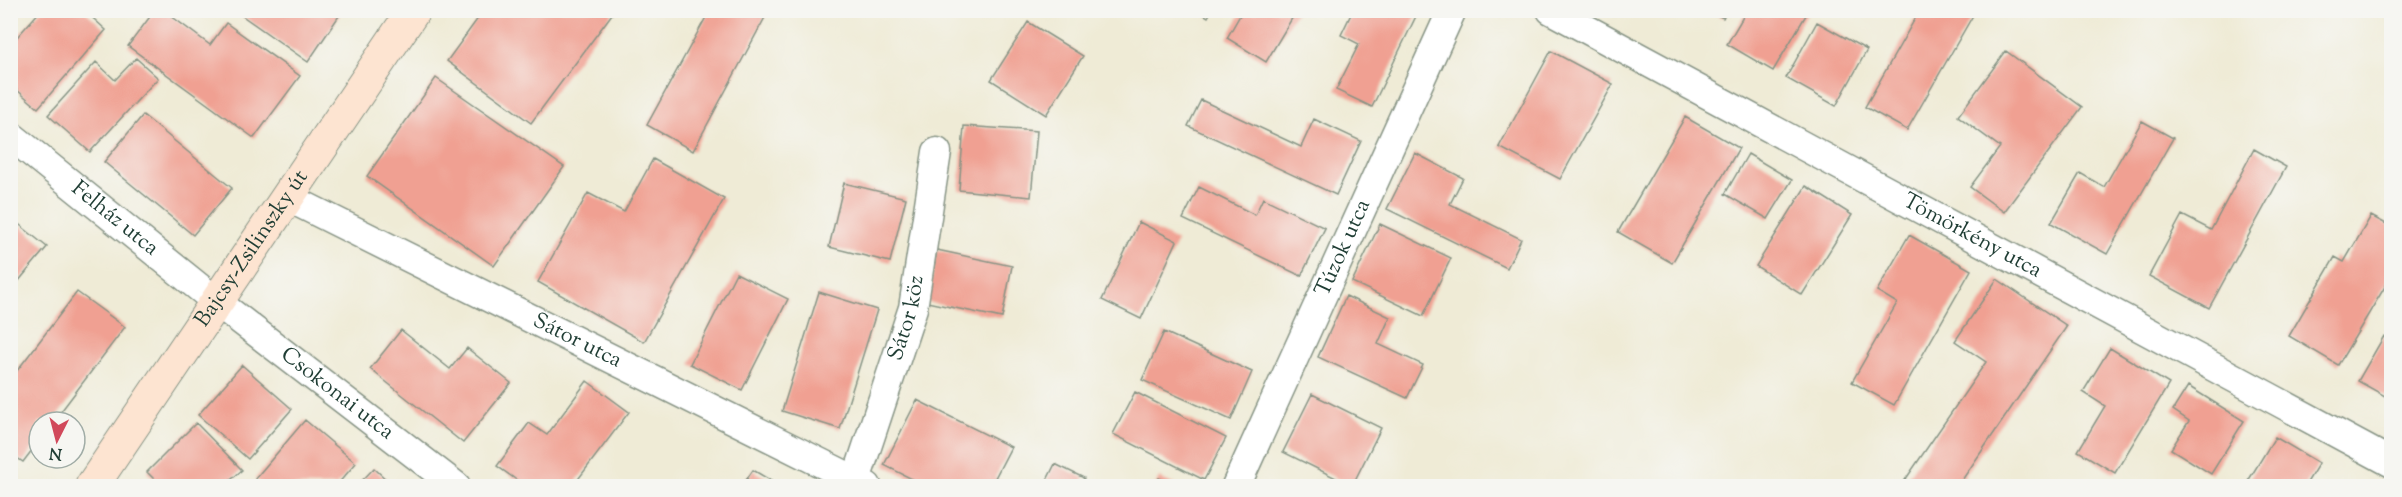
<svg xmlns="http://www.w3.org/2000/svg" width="2402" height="497" font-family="'Sorts Mill Goudy',serif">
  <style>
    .building { fill: #f0a092 }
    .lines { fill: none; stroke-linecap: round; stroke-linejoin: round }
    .street-casing { stroke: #879485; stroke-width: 31 }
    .secondary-casing { stroke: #879485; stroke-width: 35 }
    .street { stroke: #fff; stroke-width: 28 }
    .secondary { stroke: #fde4d1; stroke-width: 33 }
    .labels { text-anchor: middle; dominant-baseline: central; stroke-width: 6; stroke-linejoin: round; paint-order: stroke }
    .street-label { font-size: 22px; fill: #1f3d34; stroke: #f6f6f2 }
  </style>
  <rect width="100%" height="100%" fill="#f6f6f2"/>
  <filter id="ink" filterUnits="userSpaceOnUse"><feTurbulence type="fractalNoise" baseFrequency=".0167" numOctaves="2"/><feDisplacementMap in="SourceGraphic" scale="12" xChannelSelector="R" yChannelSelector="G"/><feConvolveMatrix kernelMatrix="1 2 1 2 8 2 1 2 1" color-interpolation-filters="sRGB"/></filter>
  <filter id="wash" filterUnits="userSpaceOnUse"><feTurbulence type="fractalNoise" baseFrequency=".008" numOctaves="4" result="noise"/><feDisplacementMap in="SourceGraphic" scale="24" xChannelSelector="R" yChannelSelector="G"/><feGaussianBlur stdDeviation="1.35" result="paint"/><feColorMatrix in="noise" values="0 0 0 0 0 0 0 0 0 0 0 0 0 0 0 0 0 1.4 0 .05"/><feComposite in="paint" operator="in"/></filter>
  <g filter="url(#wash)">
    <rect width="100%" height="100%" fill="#efebd6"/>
    <g id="blocks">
      <!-- building -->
      <path class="building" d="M41 10H84L106 30 38 108 10 84V45Z
        M155 10H163L210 45 226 23 300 76 254 138 128 46Z
        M234 10H343L308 62Z
        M484 10H615L531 123 447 61Z
        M710 10H769L693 151 647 125Z
        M1196 10H1212L1208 17Z
        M1243 10H1250L1255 14 1257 10H1297L1266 62 1227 38Z
        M1353 10H1419L1372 107 1336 90 1359 44 1341 35Z
        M1708 10H1727L1723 18Z
        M1747 10H1809L1773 71 1727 44Z
        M1920 10H1976L1907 130 1865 107Z
        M1028 22 1083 56 1046 115 991 80Z
        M1817 22 1867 50 1836 106 1786 78Z
        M1551 51 1613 84 1560 179 1499 147Z
        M2006 51 2082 107 2004 212 1970 187 2000 147 1958 116Z
        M136 58 158 78 90 152 48 115 96 62 115 80Z
        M436 78 564 167 494 266 367 176Z
        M1201 100 1301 147 1314 119 1361 141 1336 195 1188 126Z
        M143 115 232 188 193 235 104 162Z
        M1685 117 1739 148 1672 263 1618 232Z
        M2142 121 2173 138 2107 254 2051 223 2080 173 2104 187Z
        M964 126 1037 131 1031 197 959 190Z
        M2254 149 2286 167 2209 308 2149 276 2182 215 2211 230Z
        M1415 153 1463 178 1450 204 1521 239 1507 268 1387 209Z
        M1748 154 1792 180 1768 219 1725 194Z
        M653 159 724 199 644 342 538 282 588 193 624 212Z
        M844 183 906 198 890 262 829 247Z
        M1806 186 1852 215 1802 295 1756 266Z
        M1199 187 1255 215 1263 198 1325 228 1301 276 1183 219Z
        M2371 216 2392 227V275L2338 365 2289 336 2335 257 2344 262Z
        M10 217 47 247 12 289 10 288Z
        M1139 222 1177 241 1141 319 1102 300Z
        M1380 224 1451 258 1423 316 1352 282Z
        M1909 235 1971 270 1894 405 1852 382 1897 303 1877 291Z
        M937 250 1012 266 1002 318 927 302Z
        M736 273 788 299 742 390 690 364Z
        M1997 279 2067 326 1958 486H1901L1986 362 1955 341Z
        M77 292 125 327 53 422H39V441L23 462 10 453V380Z
        M819 292 877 310 840 429 782 411Z
        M1346 296 1390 317 1378 344 1423 365 1407 398 1318 357Z
        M401 330 450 369 467 348 511 383 463 443 370 369Z
        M1164 332 1252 372 1231 420 1142 380Z
        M2384 336 2392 340V400L2358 381Z
        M2110 348 2169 384 2115 473 2078 451 2105 406 2083 392Z
        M242 365 292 409 248 459 198 415Z
        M587 381 629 412 573 486H525L497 466 529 423 547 435Z
        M2188 386 2244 421 2211 474 2171 449 2189 421 2173 410Z
        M1135 392 1226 438 1204 480 1113 434Z
        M1312 394 1381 428 1352 486 1283 452Z
        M917 400 1011 447 995 478 1012 486H926L884 465Z
        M305 420 356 463 336 486H264L255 479Z
        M196 423 242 470 224 486H161L147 472Z
        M2275 437 2319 463 2305 486H2245Z
        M1055 464 1084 478 1080 486H1044Z
        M374 468 393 486H357Z
        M753 470 780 486H742Z
        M1159 478 1177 486H1155Z"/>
    </g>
  </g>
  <g filter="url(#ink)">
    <use href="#blocks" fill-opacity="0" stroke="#879485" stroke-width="1.5"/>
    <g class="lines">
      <!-- street casing -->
      <g class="street-casing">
        <g id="street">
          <path id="s1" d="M1551 10 2392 463"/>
          <path id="s2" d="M10 135 217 302 456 486"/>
          <path id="s3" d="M287 197 867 486"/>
          <path id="s4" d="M856 480 913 308 937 152"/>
          <path id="s5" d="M1236 486 1452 10"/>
        </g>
      </g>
      <!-- secondary casing -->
      <g class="secondary-casing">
        <g id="secondary">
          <path id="s6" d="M92 486 414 10"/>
        </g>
      </g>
      <!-- street -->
      <use href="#street" class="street"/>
      <!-- secondary -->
      <use href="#secondary" class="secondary"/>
    </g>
  </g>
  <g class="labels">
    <!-- street labels -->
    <g class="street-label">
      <text stroke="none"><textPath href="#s2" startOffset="134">Felház utca</textPath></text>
      <text stroke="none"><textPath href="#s1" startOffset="478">Tömörkény utca</textPath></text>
      <text stroke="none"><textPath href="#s6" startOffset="286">Bajcsy-Zsilinszky út</textPath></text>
      <text stroke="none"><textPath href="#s5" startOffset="261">Túzok utca</textPath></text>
      <text stroke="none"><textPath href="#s4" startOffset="170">Sátor köz</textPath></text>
      <text stroke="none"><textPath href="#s3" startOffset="324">Sátor utca</textPath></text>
      <text stroke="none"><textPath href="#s2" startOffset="417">Csokonai utca</textPath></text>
    </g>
  </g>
  <!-- margin -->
  <rect width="2402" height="497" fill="none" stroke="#f6f6f2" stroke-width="36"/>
  <!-- north arrow -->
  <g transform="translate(57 440) rotate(186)"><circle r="28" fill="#f6f6f2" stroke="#a0aca6" stroke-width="1.5"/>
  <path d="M0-4.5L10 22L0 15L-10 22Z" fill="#d1495b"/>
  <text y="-9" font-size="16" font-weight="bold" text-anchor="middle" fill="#1f3d34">N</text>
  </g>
</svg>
